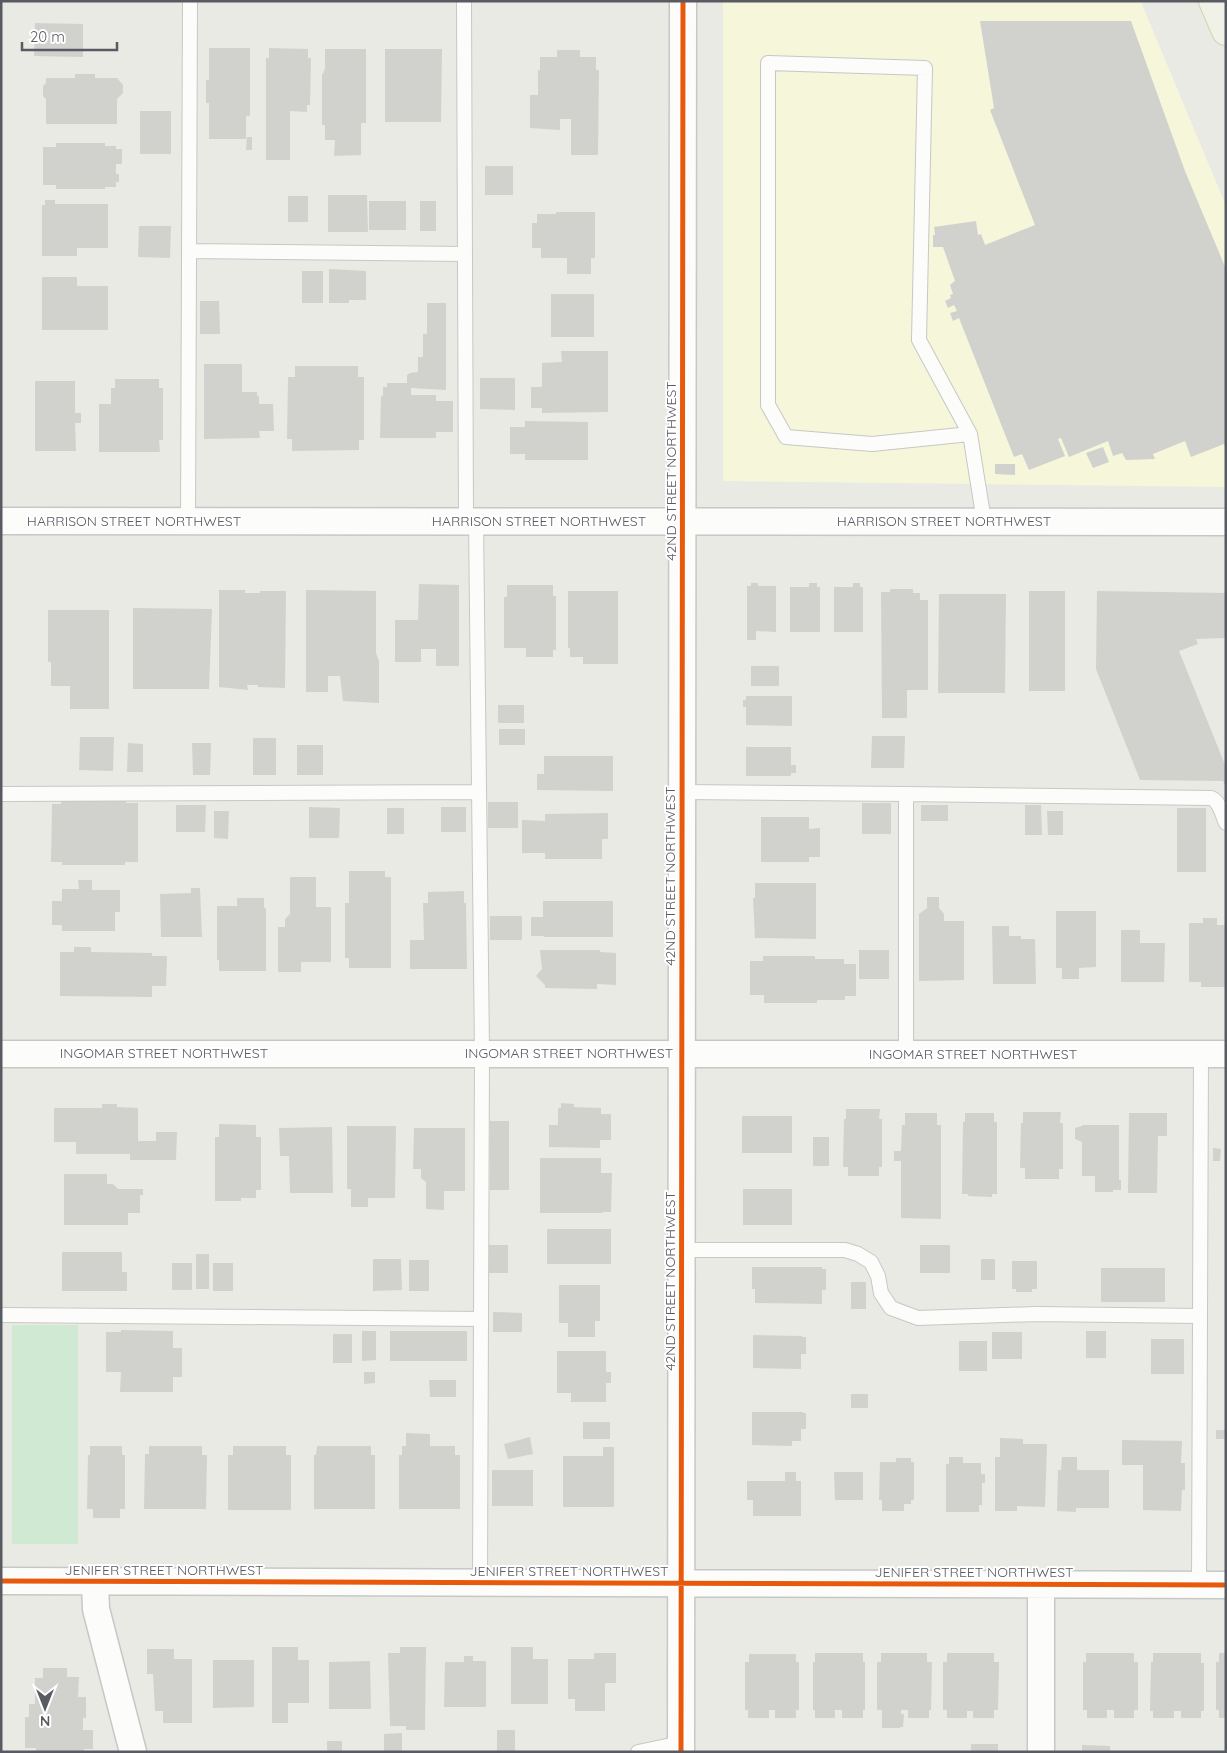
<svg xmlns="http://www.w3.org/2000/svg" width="1227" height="1753" font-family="Quicksand,sans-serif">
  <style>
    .commercial { fill: #f6f6db }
    .green { fill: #d0e9d3 }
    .building { fill: #d1d1ce }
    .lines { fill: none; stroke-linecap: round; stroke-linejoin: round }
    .lane-casing { stroke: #c7c7c6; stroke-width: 16 }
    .street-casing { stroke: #c7c7c6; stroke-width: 29 }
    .primary-casing { stroke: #d5d3af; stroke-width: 30 }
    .lane { stroke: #fcfcfb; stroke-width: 14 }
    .street { stroke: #fcfcfb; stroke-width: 26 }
    .primary { stroke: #f1f2e7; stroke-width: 28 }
    .cycleway-casing { stroke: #fff; stroke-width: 8 }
    .cycleway { stroke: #e8590c; stroke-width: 5 }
    .labels { text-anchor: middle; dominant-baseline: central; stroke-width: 4; stroke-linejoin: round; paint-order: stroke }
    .street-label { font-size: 14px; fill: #595b63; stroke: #fff }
  </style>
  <rect width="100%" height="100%" fill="#eaeae4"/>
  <!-- commercial -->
  <path class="commercial" d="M723 1 1141 2 1226 206V487L723 481Z"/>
  <!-- green -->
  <path class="green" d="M12 1325H78V1544H12Z"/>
  <!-- building -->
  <path class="building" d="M980 21H1131L1185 171 1226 269V448L1224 444 1191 457 1185 441 1153 454 1155 459 1126 460 1122 453 1113 456 1108 441 1069 457 1061 438 1058 439 1065 456 1029 470 1022 454 1014 457 959 318 953 321 950 313 957 311 954 305 948 308 945 301 951 298 950 295 953 294 950 285 955 281 943 247H933V235H935L934 227 976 221 978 235 981 234 985 245 1035 225 990 110 994 108Z
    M35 23 83 24V57L34 56Z
    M209 48H250V116H246V139H209V103H206V80H209Z
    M269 48 308 49V58H311L310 105H307V112L290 111V160H266V58H269Z
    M325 49H366V123H361V155L334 156 335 140H325V125H322V74H323L325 68Z
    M385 49H442L441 122H385Z
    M557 50H580V57H596V70H599L598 155H571V119H560V130L530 128V95H538V70H540V57H557Z
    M75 74H95V78H117L123 85V93L117 99V124H46V99L43 96V86L46 83V78H75Z
    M140 111H171V154H140Z
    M247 137H252V150H246Z
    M56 143H105V146H116V149H122V164H116V174H119V182H116V187H105V189H56V185H43V147H56Z
    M485 166H513V195H485Z
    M328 195H367L368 232H328Z
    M288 196H308V222H288Z
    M45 200H55V204H108V248H77V256H42V205H45Z
    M369 201H406V230H369Z
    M420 201H436V231H420Z
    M556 212H595V258H591V274H567V258H541V248H532V223H537V214H556Z
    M139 226H171L170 258 138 257Z
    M329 269 366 271V300H349V303H329Z
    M302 271H323V303H302Z
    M42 277H77V286H108V330H42Z
    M551 294H594V337H551Z
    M200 301H219L220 334H200Z
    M427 303H446V390L411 388V395H436V401H453V432H436V438H380L381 396H383V387H387V383H407V375L410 373 418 372V357H423V334H427Z
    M561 351H608V412L542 413V408H531V387H542V363L562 362Z
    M204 364H242V392H257V396H259V404H273L274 431H259L260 438 204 439Z
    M295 366H358V377H364V440H359V450L292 451V439H287L288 377H295Z
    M480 378H515V410L480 409Z
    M115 379H159V388H163V440H159L160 452H99V404H111V388H115Z
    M35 381H75V413H81V423H75L76 451H35Z
    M525 421 588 422V460H525V454H510V427H525Z
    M1103 447 1109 462 1093 468 1086 453Z
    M995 464H1015V475L995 474Z
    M751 583H758V586H776V632L756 631V640H747V586H751Z
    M809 583H817V587H820V632H790V587H809Z
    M853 583H860V587H863V632H834V587H853Z
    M419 584 459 585V666H436V649H421V662H395V620H418Z
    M507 585H553V596H556V650H553V657H526V648H504V597H507Z
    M890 589H913V593H920V600H928V690H907V718H882L881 592H890Z
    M219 590H245V593H260V591H286L285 688 258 687V685H247L248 690 219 687Z
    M306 590 376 591V653L379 661V703L343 701 340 676H328V692H306Z
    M568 591H618V664H583V657H570V648H568Z
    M1029 591H1065V691H1029Z
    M1097 591 1226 593V638L1196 639 1198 644 1179 651 1226 767V787L1223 781 1140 780 1096 669Z
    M939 594H1006L1005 693H938Z
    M133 608 212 609 209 689H133Z
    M48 610H109V709H70V686H51V662H48Z
    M751 666H779V686H751Z
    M746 696H792V726L746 725V707H743V700H746Z
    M498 705H524V723H498Z
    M499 729H525V745H499Z
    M872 736H905L904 768H871Z
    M80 737H114L113 771 79 770Z
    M253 738H276V775H253Z
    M128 743 143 744V772H127Z
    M192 743H211L210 775H193Z
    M297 745H323V775H297Z
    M746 747H791V765H796V773H791V776H746Z
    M544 756H613V791L537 790V774H544Z
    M61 800H126V803H138V862H125V865H62V862H51L52 804H61Z
    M488 802H518V828H488Z
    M862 803H891V834H862Z
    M176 805H206L205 832H176Z
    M921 805H948V821H921Z
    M1025 805H1041L1042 835H1025Z
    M309 807 340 808 339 838H309Z
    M441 807H466V832H441Z
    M387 808H404V834H387Z
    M1177 808H1206V872H1177Z
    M214 811H229L228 839 214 838Z
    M1047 811H1063V835H1048Z
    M608 813V839H602V859H545V853H522V820L545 821V814Z
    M761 817H809V829L820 828V857H809V862H761Z
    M349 871H385V877H391V968H349V958H345V903H349Z
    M290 877H316V907H331V962H301V972H278V927H285V919L290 914Z
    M78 880H92V890H120V912H115V931H62V925H52V901H62V889H79Z
    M755 883H816V939L755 938 753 898H755Z
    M191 888H200L202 937H161L160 894 191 893Z
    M464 891V903H466L467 969H410V940H424L423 903H428V892Z
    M927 897H939V908L944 914V921H964V980L919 981V914L927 908Z
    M237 898H264V908H266V971H219V960H217V906H237Z
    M543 901H613V937H544V936H531V917H543Z
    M1056 911H1096V967L1079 968V979H1062V968H1056Z
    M490 916H522V940H490Z
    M1203 918H1217V925H1226V987H1201V982H1189V923H1203Z
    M992 926H1009V936H1021V939H1035L1036 984H993Z
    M1121 930H1140V943H1165L1164 982H1121Z
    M74 947H91V952L152 953V956H167L166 986H152V997L60 996V952H74Z
    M540 950H600V952L616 953V985L597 984V989L545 988V985L536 976 542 969Z
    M859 950H889V979H859Z
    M763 956H815V959H844V964H856V996H845V1000H817V1003H764V995H750V961H763Z
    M561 1103 574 1104V1107L601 1108V1114H611V1140H600V1148L549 1147V1125H558V1108H561Z
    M102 1104H117V1107L138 1108V1141H156V1132H177L176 1160H130V1154H76V1142H54V1108H102Z
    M846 1109H880L879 1119H882V1167H879V1176H848V1167H843L844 1119H846Z
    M1023 1112H1061L1060 1123H1063V1169H1059V1179H1025V1168H1020L1021 1123H1023Z
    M905 1113H937V1125H941V1219L901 1218V1161H894V1151H901L902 1125H905Z
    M965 1113H994V1122H997V1194H992V1197L968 1196V1194H962L963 1122H965Z
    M1129 1113H1167V1136H1158L1157 1193H1128Z
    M742 1116H792V1153H742Z
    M490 1121H509V1190H490Z
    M219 1124 256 1125V1137H261V1190H256V1198H241V1201H215V1137H219Z
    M1082 1125H1119V1180H1121V1190H1113V1192H1095V1176H1082V1142L1075 1139V1128L1082 1126Z
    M347 1126H396L395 1198H368V1207H351V1189H347Z
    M332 1127 333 1193H290L289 1156H280L279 1128Z
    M414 1128H465V1191H444V1210L426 1209V1182L421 1178V1169H413Z
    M813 1137H829V1166H813Z
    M1213 1148 1221 1149 1220 1161H1213Z
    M540 1158H601V1173H612L611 1212H602V1213H540Z
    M64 1174H107V1184H113L118 1189H143V1195H140V1213H128V1225H64Z
    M743 1189H792V1225H743Z
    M547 1229H611V1264H547Z
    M489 1245H508V1273H489Z
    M920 1245H950V1273H920Z
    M62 1252H122V1272H127V1291H62Z
    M196 1254H209V1289H196Z
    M373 1259H401L402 1290 373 1291Z
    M981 1259H995V1280H981Z
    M409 1260H429V1291H409Z
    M1012 1261H1037V1289H1032V1292H1016V1289H1012Z
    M172 1263H192V1290H172Z
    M213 1263H233V1291H213Z
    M752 1267H822V1269H826V1290H822V1304L755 1303V1289H752Z
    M1101 1268H1165V1302H1101Z
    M851 1282H866V1309H851Z
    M559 1285H600V1321H595V1337H568V1323H559Z
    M493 1312 522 1313V1332H493Z
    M121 1330 173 1331V1348H182V1377H173V1392H120L121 1372H106V1332H121Z
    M362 1331H376V1360L362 1361Z
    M390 1331H467V1361H390Z
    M1086 1331H1106V1358H1086Z
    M992 1332H1022V1359H992Z
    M333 1334H352V1363H333Z
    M753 1335 802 1336V1337H806V1354H801V1369L753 1368Z
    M1151 1339H1184V1374H1151Z
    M959 1341H987V1371H959Z
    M557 1351H606V1372H611V1383H606V1402H571V1393H557Z
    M364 1372H375V1383L364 1384Z
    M429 1380H456V1397H430Z
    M851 1394H868V1408H851Z
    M752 1412H803V1413H806V1429H801V1441H792V1446L752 1445Z
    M583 1422H610V1439H583Z
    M1216 1430H1226V1439H1216Z
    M406 1433 430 1434V1446H455V1455H460V1509H399V1455H402V1446H406Z
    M530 1437 533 1454 508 1459 504 1444Z
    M1000 1438 1023 1439V1444H1047L1045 1507 1017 1506V1511H995V1457H1000Z
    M1122 1440 1182 1441 1181 1463H1185V1490H1182L1181 1511 1143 1510V1465H1122Z
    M90 1446H122V1455H125V1509H120V1518H93V1509H87L88 1455H90Z
    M149 1446H202V1455H207L206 1509H144L145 1454H149Z
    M233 1446H286V1455H291V1510H228V1455H233Z
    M317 1446H371V1455H375V1509H314V1455H316Z
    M603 1447H614V1507H563V1456H603Z
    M949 1457H963V1463H981V1474H985V1483H982V1505H979V1512H946V1464H949Z
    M1062 1457H1077V1470H1109V1508H1076V1512L1057 1511 1058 1470H1061Z
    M896 1458H911V1462H914V1500H911V1504H904V1511H882V1500H879L880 1462H896Z
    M492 1470H533V1506H492Z
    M785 1472H796V1481H801V1516H753V1500H747V1481H785Z
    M834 1472H863V1500H835Z
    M272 1647H298V1660H309V1703H288V1723H272Z
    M400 1647H426L425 1730H406V1726H390L388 1653H400Z
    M511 1647H533V1659H548V1704H511Z
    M147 1649H174V1659H192V1723H163V1711H155L153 1674H147Z
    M594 1653H616V1683H605V1711H575V1699H568V1659H594Z
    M815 1653H863V1662H865V1710H863V1718H842V1710H835V1718H815V1710H813V1662H815Z
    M881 1653H927V1662H932L931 1710H929V1718H908V1710H901V1714H904L903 1727H900V1728H882V1710H877V1662H881Z
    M947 1653H994V1662H999L998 1710H994V1718H973V1711H967V1718H947V1710H943V1662H947Z
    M1086 1653H1134V1662H1138V1710H1134V1718H1114V1710H1107V1718H1087V1710H1083V1662H1086Z
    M1153 1653H1201V1663H1204V1711H1201V1718H1181V1711H1174V1718H1153V1711H1150L1151 1662H1153Z
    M1219 1653H1226V1718H1219V1710H1216V1662H1219Z
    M749 1654H796V1662H799V1710H796V1718H775V1710H769V1718H748V1710H745V1662H749Z
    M464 1656H473V1661H486V1707H444L445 1662H464Z
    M213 1660H254V1707L213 1708Z
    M370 1661 371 1709H329V1662Z
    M43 1668H67V1677H79L78 1697H86V1718H83V1730H93V1749H84V1752H36V1748H25V1717H29V1704H35V1678H43Z
    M497 1730H515V1752H497Z
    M402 1733V1752H384V1734Z
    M327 1741H342V1752H327Z
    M971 1744H998V1752H971Z
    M1082 1745 1110 1746V1752H1082Z"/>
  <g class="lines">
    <!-- lane casing -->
    <g class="lane-casing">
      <path id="lane" d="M464 1 466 521
        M190 251 464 254
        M970 434 872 444 786 437 768 405V63L925 68 919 340 970 434 984 521
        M188 521 190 1
        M476 521 482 1053 480 1582
        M682 792 906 794V1054
        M1 794 479 792
        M906 794 1211 798C1220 801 1222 815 1226 823
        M682 1250H845L858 1254 871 1262 878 1276 881 1293 891 1308 918 1318 1036 1314 1200 1316
        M1 1315 481 1319
        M1199 1585 1201 1054
        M638 1752 681 1743"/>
    </g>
    <!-- street casing -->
    <g class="street-casing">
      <path id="street" d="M1 521 1226 522
        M1 1054H1226
        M1 1581 1226 1585
        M95 1581 96 1609 133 1752
        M1041 1584V1752
        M681 1752 683 1"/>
    </g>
    <!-- primary casing -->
    <g class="primary-casing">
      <path id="primary" d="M1213 1 1226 31"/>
    </g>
    <!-- lane -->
    <use href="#lane" class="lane"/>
    <!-- street -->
    <use href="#street" class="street"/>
    <!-- primary -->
    <use href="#primary" class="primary"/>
    <!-- cycleway casing -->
    <g class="cycleway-casing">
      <path id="cycleway" d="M1 1581 1226 1585
        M681 1752 683 1"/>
    </g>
    <!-- cycleway -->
    <use href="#cycleway" class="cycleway"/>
  </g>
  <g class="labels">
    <!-- street labels -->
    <g class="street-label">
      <text transform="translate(671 471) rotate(-90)">42ND STREET NORTHWEST</text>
      <text x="134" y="521">HARRISON STREET NORTHWEST</text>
      <text x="539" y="521">HARRISON STREET NORTHWEST</text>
      <text x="944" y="521">HARRISON STREET NORTHWEST</text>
      <text transform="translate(670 876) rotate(-90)">42ND STREET NORTHWEST</text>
      <text x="164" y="1053">INGOMAR STREET NORTHWEST</text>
      <text x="569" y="1053">INGOMAR STREET NORTHWEST</text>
      <text x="973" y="1054">INGOMAR STREET NORTHWEST</text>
      <text transform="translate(670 1281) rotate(-90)">42ND STREET NORTHWEST</text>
      <text x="164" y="1570">JENIFER STREET NORTHWEST</text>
      <text x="569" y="1571">JENIFER STREET NORTHWEST</text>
      <text x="974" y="1572">JENIFER STREET NORTHWEST</text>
    </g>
  </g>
  <!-- border -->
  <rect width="1227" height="1753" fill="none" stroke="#595b63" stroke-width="5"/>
  <!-- north arrow -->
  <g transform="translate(45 1708) rotate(180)" stroke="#ffffff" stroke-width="4" paint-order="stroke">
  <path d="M0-4L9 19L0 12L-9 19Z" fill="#595b63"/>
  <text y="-8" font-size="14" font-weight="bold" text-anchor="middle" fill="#595b63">N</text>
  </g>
  <!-- scale -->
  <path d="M22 42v8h95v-8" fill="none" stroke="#595b63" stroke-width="2.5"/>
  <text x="30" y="42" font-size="15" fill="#595b63" stroke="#ffffff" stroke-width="4" paint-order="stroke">20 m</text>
</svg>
